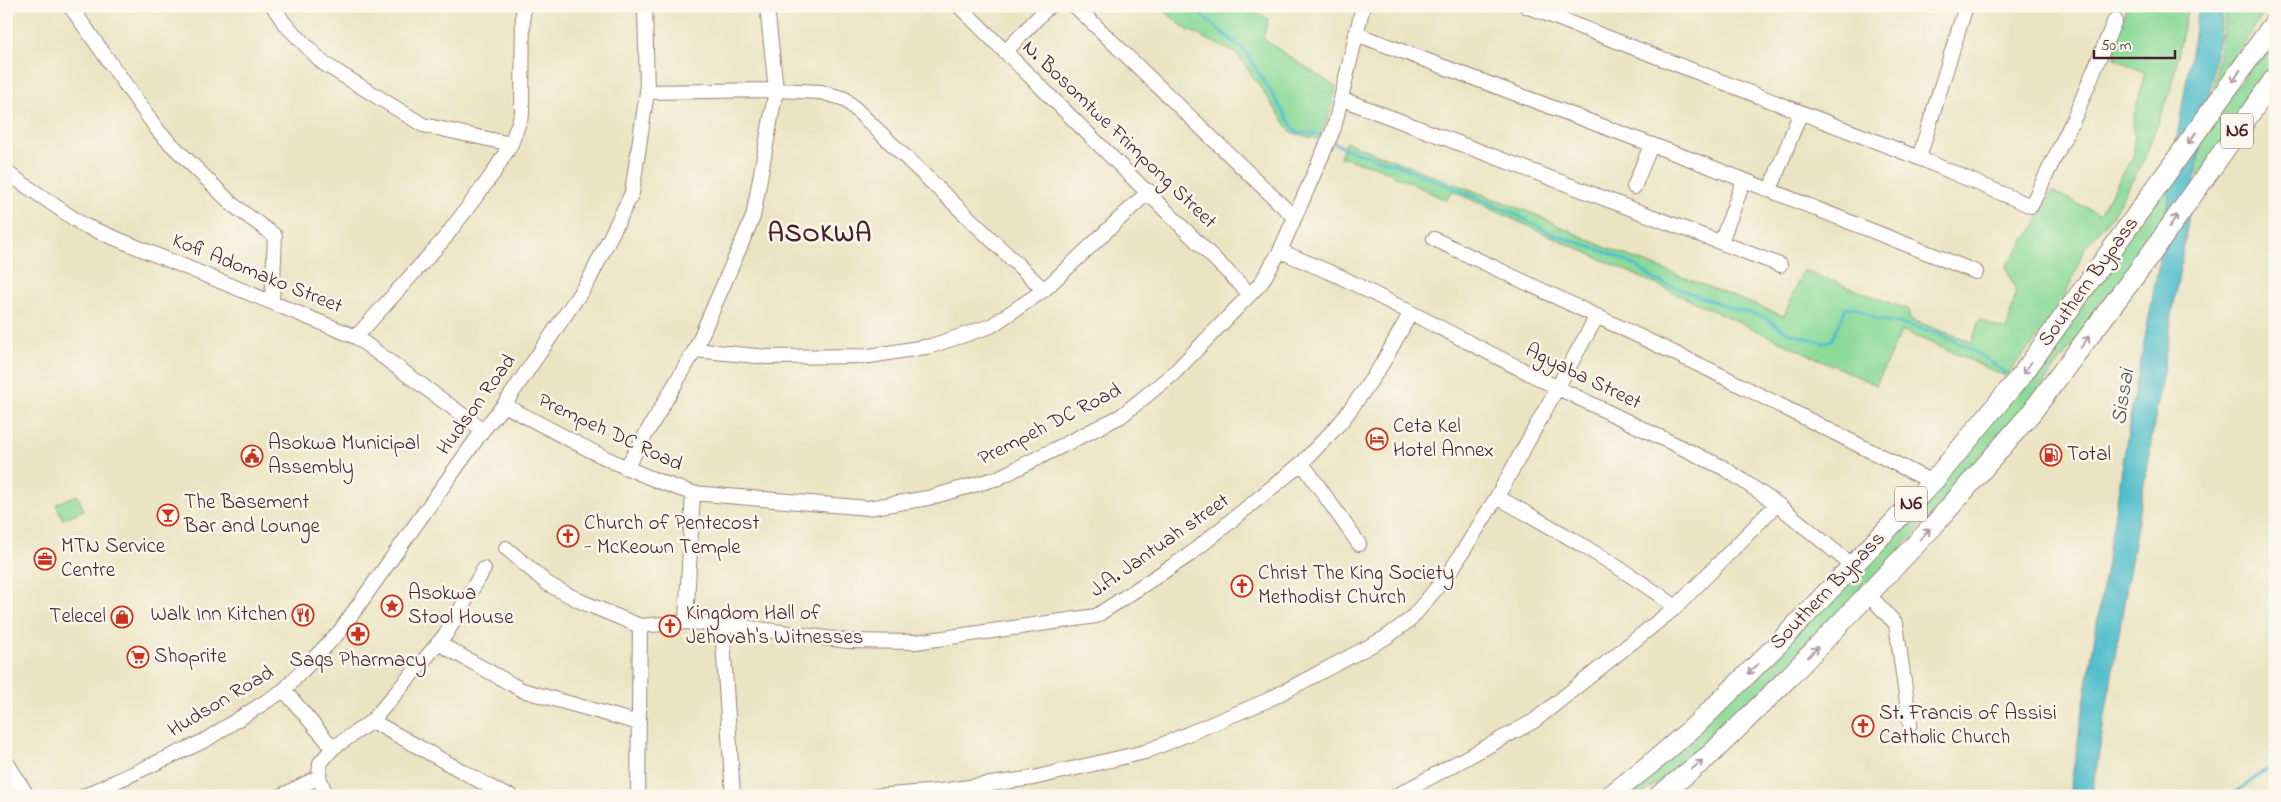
<svg xmlns="http://www.w3.org/2000/svg" width="2281" height="802" font-family="'Indie Flower',sans-serif">
  <style>
    .green { fill: #8cda98; stroke: #6b7c62 }
    .water { fill: #50bdca; stroke: #4d6e7a }
    .lines { fill: none; stroke-linecap: round; stroke-linejoin: round }
    .stream { stroke: #50bdca; stroke-width: 3 }
    .minor-casing { stroke: #9a8277; stroke-width: 16 }
    .major-casing { stroke: #9a8277; stroke-width: 20 }
    .highway-casing { stroke: #9a8277; stroke-width: 22 }
    .minor { stroke: #fff; stroke-width: 14 }
    .major { stroke: #fff; stroke-width: 18 }
    .highway { stroke: #fff; stroke-width: 20 }
    .oneway { stroke: #ae9aa0 }
    .labels { text-anchor: middle; dominant-baseline: central; stroke-width: 5; stroke-linejoin: round; paint-order: stroke }
    .shield { fill: #fbf7ec; stroke: #7f6065; stroke-width: 1 }
    .shield-label { font-size: 20px; font-weight: bold; fill: #4a1f2b }
    .street-label { font-size: 21px; fill: #4a1f2b; stroke: #fbf7ec }
    .poi-label { font-size: 21px; fill: #4a1f2b; stroke: #fbf7ec; text-anchor: start }
    .water-label { font-size: 22px; font-style: italic; fill: #4c5663; stroke: #fbf7ec }
    .district-label { font-size: 26px; font-weight: bold; letter-spacing: 1px; fill: #4a1f2b; stroke: #fbf7ec }
  </style>
  <rect width="100%" height="100%" fill="#fbf7ec"/>
  <filter id="ink" filterUnits="userSpaceOnUse"><feTurbulence type="fractalNoise" baseFrequency=".02" numOctaves="2"/><feDisplacementMap in="SourceGraphic" scale="10" xChannelSelector="R" yChannelSelector="G"/><feConvolveMatrix kernelMatrix="1 2 1 2 8 2 1 2 1" color-interpolation-filters="sRGB"/></filter>
  <filter id="wash" filterUnits="userSpaceOnUse"><feTurbulence type="fractalNoise" baseFrequency=".0096" numOctaves="4" result="noise"/><feDisplacementMap in="SourceGraphic" scale="20" xChannelSelector="R" yChannelSelector="G"/><feGaussianBlur stdDeviation="1.12" result="paint"/><feColorMatrix in="noise" values="0 0 0 0 0 0 0 0 0 0 0 0 0 0 0 0 0 1.4 0 .05"/><feComposite in="paint" operator="in"/></filter>
  <g filter="url(#wash)">
    <rect width="100%" height="100%" fill="#ebe4c3"/>
    <!-- green -->
    <path class="green" d="M1158 6H1248L1268 19 1263 39 1336 87 1329 116 1318 139 1292 133 1237 54 1186 29Z
      M2126 6H2188L2172 85 2144 160 2112 216 2085 247 2057 316 2005 376 1902 330 1876 385 1452 191 1446 200 1377 167 1340 157 1346 142 1534 214 1602 246 1784 316 1803 270 1909 310V319L1972 342 1979 320 2006 330 2016 293 2006 266 2034 228 2052 191 2099 214 2134 155 2133 119 2145 73 2114 58Z
      M2227 6H2268L2212 95Z
      M2275 31V67L2199 176 2183 164Z
      M2178 169 2195 181 2023 411 1937 510 1839 613 1715 739 1641 796H1627L1664 761 1921 499Z
      M77 495 84 510 63 519 56 504Z"/>
    <!-- water -->
    <path class="water" d="M2199 6H2224L2093 788 2094 796H2069L2132 407 2159 263 2176 143Z"/>
    <g class="lines">
      <!-- stream -->
      <path class="stream" d="M1190 6 1245 51 1296 132 1318 134 1325 138
        M1333 142 1346 149 1397 165 1461 191 1513 213 1553 234 1614 255 1638 267 1655 280 1734 309 1762 316 1785 331 1823 343 1832 340 1846 308 1857 307C1875 324 1897 321 1919 328 1949 336 1982 353 2005 373
        M2231 796 2275 763"/>
    </g>
  </g>
  <g filter="url(#ink)">
    <g class="lines">
      <!-- minor casing -->
      <g class="minor-casing">
        <path id="minor" d="M70 6 159 132 233 205 275 236 272 302
          M273 6 284 23 323 63 423 125 511 144
          M959 6 1250 294
          M1075 6 1294 217
          M1526 6 1919 158 2031 206 2076 114 2115 20
          M1356 34 1706 165 1976 272
          M1005 52 1049 6
          M647 92 776 90 821 92 845 99 1044 290
          M1342 99 1780 265
          M1919 158 1966 6
          M6 172 83 225 356 337 483 430
          M1634 187 1651 145
          M1770 190 1800 114
          M1434 239 1710 370 1932 482
          M1721 242 1744 180
          M1280 251 1341 277 1556 387 1724 468 1777 504 1853 566
          M356 337 444 239 492 175 511 144 522 114 523 6
          M695 350 767 357 870 356 931 346 991 326 1044 290 1149 191
          M504 405C566 437 626 473 693 493L868 508 928 498 998 478 1121 416 1173 374 1261 283 1280 251 1334 128 1363 6
          M1302 463 1359 544
          M626 468 695 350 753 217 776 90 767 6
          M1497 497C1559 531 1619 565 1676 607
          M506 548 548 584 580 601 640 626 686 622 722 624 848 641 916 642 1096 616 1189 555 1302 463 1341 422 1363 392 1382 364 1410 314
          M1868 594 1896 624 1910 724
          M686 622 693 493
          M722 624 733 796
          M438 643 522 690 639 723
          M284 690 333 748
          M372 721 503 794 511 796
          M84 796 204 741 284 690 340 631 483 430 504 405 589 280 632 193 647 92 645 6
          M281 796 319 777
          M326 796 319 777 320 763 333 748 372 721 446 634 484 569
          M638 796 640 626
          M876 796 940 791 1033 778 1145 752 1266 701 1385 638 1411 619 1450 572 1497 497 1597 316
          M1396 796 1534 721 1676 607 1777 504"/>
      </g>
      <!-- major casing -->
      <g class="major-casing">
        <path id="major" d="M6 765 25 796"/>
      </g>
      <!-- highway casing -->
      <g class="highway-casing">
        <path id="highway" d="M1610 796 1659 757 1697 724 1777 645 1937 477 2024 372 2275 22
          M1659 796 1712 753 1790 676 1935 524 2031 413 2148 258 2275 78"/>
      </g>
      <!-- minor -->
      <use href="#minor" class="minor"/>
      <!-- major -->
      <use href="#major" class="major"/>
      <!-- highway -->
      <use href="#highway" class="highway"/>
    </g>
    <!-- one-way arrows -->
    <defs><path id="oneway-shaft" d="M-6 0H5M1.5-3L5.5 0L1.5 3" fill="none" stroke-width="1.6" stroke-linecap="round" stroke-linejoin="round" transform="scale(1.25)"/></defs>
    <g class="oneway">
      <use href="#oneway-shaft" transform="translate(2236 76) rotate(126)"/>
      <use href="#oneway-shaft" transform="translate(2192 138) rotate(125)"/>
      <use href="#oneway-shaft" transform="translate(2173 221) rotate(-56)"/>
      <use href="#oneway-shaft" transform="translate(2085 342) rotate(-53)"/>
      <use href="#oneway-shaft" transform="translate(2027 368) rotate(127)"/>
      <use href="#oneway-shaft" transform="translate(1925 534) rotate(-46)"/>
      <use href="#oneway-shaft" transform="translate(1813 652) rotate(-46)"/>
      <use href="#oneway-shaft" transform="translate(1753 669) rotate(136)"/>
      <use href="#oneway-shaft" transform="translate(1697 765) rotate(-39)"/>
    </g>
  </g>
  <!-- icons -->
  <defs>
    <g id="hotel-ring" transform="scale(1.125)"><circle r="9.5" fill="#fbf7ec" stroke="#c8321e" stroke-width="1.5"/><path d="M-6-4.5h1.5V1H6V5H4.5V3h-9V5H-6ZM-4 0a1.8 1.8 0 1 1 3.6 0ZM.5 0V-2.5h3Q6-2.5 6 0Z" fill="#c8321e"/></g>
    <g id="fuel-ring" transform="scale(1.125)"><circle r="9.5" fill="#fbf7ec" stroke="#c8321e" stroke-width="1.5"/><path d="M-5.5-6h7V0h2V4h1.3V-2.5L3-4.5l.8-.8L6-3V5H2.5V1h-1V6h-7ZM-4.2-4.7v3.2H.2V-4.7Z" fill="#c8321e"/></g>
    <g id="civic-ring" transform="scale(1.125)"><circle r="9.5" fill="#fbf7ec" stroke="#c8321e" stroke-width="1.5"/><path d="M-.6-6.5H3V-4.5H.6V-3L4-1V1h2V6H-6V1h2V-1L-.6-3ZM-1.2 2.5V6h2.4V2.5Z" fill="#c8321e"/></g>
    <g id="bar-ring" transform="scale(1.125)"><circle r="9.5" fill="#fbf7ec" stroke="#c8321e" stroke-width="1.5"/><path d="M-6-5H6L.8 .8V4.5H3.5V6h-7V4.5H-.8V.8Z" fill="#c8321e"/></g>
    <g id="church-ring" transform="scale(1.125)"><circle r="9.5" fill="#fbf7ec" stroke="#c8321e" stroke-width="1.5"/><path d="M-1.2-6h2.4v3.5h3.3v2.4h-3.3V6h-2.4V-.1h-3.3v-2.4h3.3Z" fill="#c8321e"/></g>
    <g id="office-ring" transform="scale(1.125)"><circle r="9.5" fill="#fbf7ec" stroke="#c8321e" stroke-width="1.5"/><path d="M-6-3h4V-5.5h4V-3h4V5H-6ZM-1-4.5V-3h2v-1.5ZM-6 0V1H6V0Z" fill="#c8321e"/></g>
    <g id="sight-ring" transform="scale(1.125)"><circle r="9.5" fill="#fbf7ec" stroke="#c8321e" stroke-width="1.5"/><path d="M0-6L1.8-2.2L6-1.7L2.9 1.2L3.7 5.4L0 3.3L-3.7 5.4L-2.9 1.2L-6-1.7L-1.8-2.2Z" fill="#c8321e"/></g>
    <g id="restaurant-ring" transform="scale(1.125)"><circle r="9.5" fill="#fbf7ec" stroke="#c8321e" stroke-width="1.5"/><path d="M-5-6h1v4h1v-4h1v4h1v-4h1v5L-1.5 .5V6h-2V.5L-5-1ZM5-6V6H3V1.5H1.5Q1.5-4 5-6Z" fill="#c8321e"/></g>
    <g id="shop-ring" transform="scale(1.125)"><circle r="9.5" fill="#fbf7ec" stroke="#c8321e" stroke-width="1.5"/><path d="M-5-2.5h2.3a2.7 3.5 0 0 1 5.4 0H5L5.5 6h-11ZM-1.5-2.5h3a1.5 2.3 0 0 0-3 0Z" fill="#c8321e"/></g>
    <g id="pharmacy-ring" transform="scale(1.125)"><circle r="9.5" fill="#fbf7ec" stroke="#c8321e" stroke-width="1.5"/><path d="M-2-6h4v4h4v4h-4v4h-4v-4h-4v-4h4Z" fill="#c8321e"/></g>
    <g id="supermarket-ring" transform="scale(1.125)"><circle r="9.5" fill="#fbf7ec" stroke="#c8321e" stroke-width="1.5"/><path d="M-6-5.5h2.5l.6 2H6L4.5 2H-2.5L-4.4-4H-6ZM-1.5 3.2a1.3 1.3 0 1 0 .1 0ZM3 3.2a1.3 1.3 0 1 0 .1 0Z" fill="#c8321e"/></g>
  </defs>
  <g fill-rule="evenodd">
    <use href="#hotel-ring" x="1377" y="439"/>
    <use href="#fuel-ring" x="2051" y="455"/>
    <use href="#civic-ring" x="252" y="456"/>
    <use href="#bar-ring" x="168" y="515"/>
    <use href="#church-ring" x="568" y="536"/>
    <use href="#office-ring" x="45" y="559"/>
    <use href="#church-ring" x="1242" y="586"/>
    <use href="#sight-ring" x="392" y="606"/>
    <use href="#restaurant-ring" x="303" y="615"/>
    <use href="#shop-ring" x="122" y="617"/>
    <use href="#church-ring" x="670" y="626"/>
    <use href="#pharmacy-ring" x="358" y="634"/>
    <use href="#supermarket-ring" x="138" y="657"/>
    <use href="#church-ring" x="1863" y="726"/>
  </g>
  <g class="labels">
    <!-- shield labels -->
    <g class="shield">
      <rect x="2221" y="113.5" width="32" height="35" rx="4"/>
      <rect x="1895" y="486.5" width="32" height="35" rx="4"/>
    </g>
    <g class="shield-label">
      <text x="2237" y="131">N6</text>
      <text x="1911" y="504">N6</text>
    </g>
    <!-- street labels -->
    <g class="street-label">
      <text transform="translate(1119 135) rotate(44)">N. Bosomtwe Frimpong Street</text>
      <text transform="translate(257 274) rotate(22)">Kofi Adomako Street</text>
      <text transform="translate(2089 282) rotate(-54)">Southern Bypass</text>
      <text transform="translate(1583 377) rotate(26)">Agyaba Street</text>
      <text transform="translate(477 405) rotate(-54)">Hudson Road</text>
      <text transform="translate(1050 425) rotate(-27)">Prempeh DC Road</text>
      <text transform="translate(610 433) rotate(25)">Prempeh DC Road</text>
      <text transform="translate(1160 546) rotate(-35)">J.A. Jantuah street</text>
      <text transform="translate(1828 591) rotate(-46)">Southern Bypass</text>
      <text transform="translate(221 702) rotate(-31)">Hudson Road</text>
    </g>
    <!-- poi labels -->
    <g class="poi-label">
      <text x="1393" y="427">Ceta Kel<tspan x="1393" dy="24">Hotel Annex</tspan></text>
      <text x="268" y="444">Asokwa Municipal<tspan x="268" dy="24">Assembly</tspan></text>
      <text x="2067" y="455">Total</text>
      <text x="184" y="503">The Basement<tspan x="184" dy="24">Bar and Lounge</tspan></text>
      <text x="584" y="524">Church of Pentecost<tspan x="584" dy="24">- McKeown Temple</tspan></text>
      <text x="61" y="547">MTN Service<tspan x="61" dy="24">Centre</tspan></text>
      <text x="1258" y="574">Christ The King Society<tspan x="1258" dy="24">Methodist Church</tspan></text>
      <text x="408" y="594">Asokwa<tspan x="408" dy="24">Stool House</tspan></text>
      <text x="686" y="614">Kingdom Hall of<tspan x="686" dy="24">Jehovah's Witnesses</tspan></text>
      <text x="287" y="615" text-anchor="end">Walk Inn Kitchen</text>
      <text x="106" y="617" text-anchor="end">Telecel</text>
      <text x="154" y="657">Shoprite</text>
      <text x="358" y="661" text-anchor="middle">Saqs Pharmacy</text>
      <text x="1879" y="714">St. Francis of Assisi<tspan x="1879" dy="24">Catholic Church</tspan></text>
    </g>
    <!-- water labels -->
    <g class="water-label">
      <text transform="translate(2124 397) rotate(-81)">Sissai</text>
    </g>
    <!-- district labels -->
    <g class="district-label">
      <text x="820" y="235">ASOKWA</text>
    </g>
  </g>
  <!-- margin -->
  <rect width="2281" height="802" fill="none" stroke="#fbf7ec" stroke-width="25"/>
  <!-- scale -->
  <path d="M2094 50v8h81v-8" fill="none" stroke="#4a1f2b" stroke-width="2.5"/>
  <text x="2101" y="50" font-size="15" fill="#4a1f2b" stroke="#fbf7ec" stroke-width="4" paint-order="stroke">50 m</text>
</svg>
